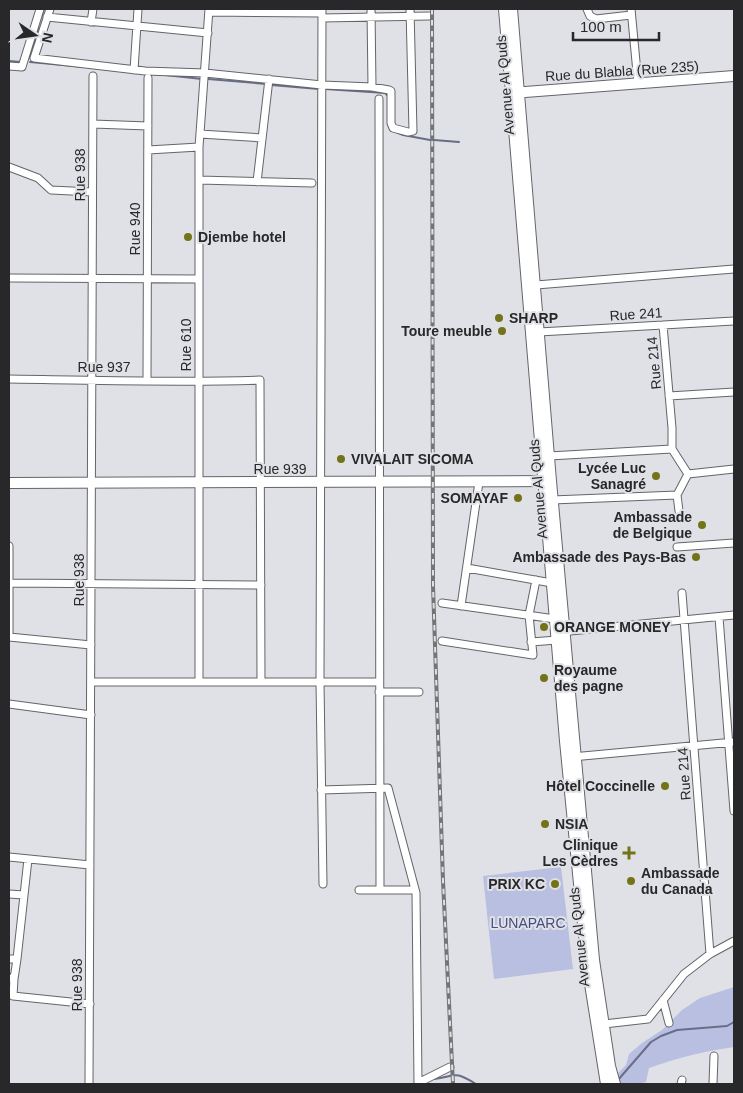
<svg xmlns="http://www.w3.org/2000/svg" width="743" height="1093" font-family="Helvetica,sans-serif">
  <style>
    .green { fill: #b8bfe1 }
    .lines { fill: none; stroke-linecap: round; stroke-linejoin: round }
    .stream { stroke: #686d88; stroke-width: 2 }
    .street-casing { stroke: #646569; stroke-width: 9 }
    .secondary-casing { stroke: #646569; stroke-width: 12 }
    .primary-casing { stroke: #646569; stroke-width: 12 }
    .street { stroke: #fff; stroke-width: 7 }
    .secondary { stroke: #fff; stroke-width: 10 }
    .primary { stroke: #fff; stroke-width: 10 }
    .rail-casing { stroke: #747477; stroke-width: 4 }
    .rail { stroke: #e0e1e6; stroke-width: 2; stroke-dasharray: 5.5; stroke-linecap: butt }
    .poi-dot { fill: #737318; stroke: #e0e1e6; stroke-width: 2 }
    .labels { text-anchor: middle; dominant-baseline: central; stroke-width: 4; stroke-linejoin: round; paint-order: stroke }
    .street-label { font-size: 14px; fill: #28282a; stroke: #e0e1e6 }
    .poi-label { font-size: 14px; font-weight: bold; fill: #28282a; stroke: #e0e1e6; text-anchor: end }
    .park-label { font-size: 14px; fill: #464d81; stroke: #e0e1e6 }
  </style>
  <rect width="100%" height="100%" fill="#e0e1e6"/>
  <!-- green -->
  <path class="green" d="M561 867 573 969 494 979 483 876Z
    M734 987V1047C705 1051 677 1058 649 1068L646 1082 637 1084H620L618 1073 626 1065 629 1054 642 1043 662 1030 682 1010 700 998Z"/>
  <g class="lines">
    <!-- stream -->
    <path class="stream" d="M41 17 44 9
      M32 47 38 28
      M9 61 21 62
      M30 62 85 67
      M165 75 202 79
      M208 79 267 84
      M271 85 319 89
      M325 89 385 93 388 96
      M396 132 403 135 430 140
      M434 140 459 142
      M434 1079C457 1076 453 1070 476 1084
      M618 1080 651 1042 661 1036 677 1030 727 1026 734 1022"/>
    <!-- street casing -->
    <g class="street-casing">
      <path id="street" d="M50 9 34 58 145 71 205 73 322 85 372 87 389 90 391 91V123L393 128 408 132 413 131 410 9
        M322 9 320 682 323 884
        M371 9 372 87
        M587 9 590 16 596 19 631 15
        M631 9 638 83
        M209 12 322 13
        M47 17 208 33
        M322 18 429 16
        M91 22 93 9
        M9 66 22 67 40 9
        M134 70 138 9
        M379 99 380 890
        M93 124 148 126
        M200 134 262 138
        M148 150 199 147
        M9 167 38 178 51 190 92 192
        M199 180 312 183
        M257 182 269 79
        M9 278 199 279
        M536 285 734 269
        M663 325 672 428V449L688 474 677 495 679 511
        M539 332 734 321
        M9 379C92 380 176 383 260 380L261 682
        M147 380 148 78
        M669 396 734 392
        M549 456 672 449
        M688 474 734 469
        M552 500 677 495
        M9 546V637
        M677 547 734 543
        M467 568 552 583
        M9 583 261 585
        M682 593 710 954
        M442 603 555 619
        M461 606 479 482
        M719 617 734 811
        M560 632 734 615
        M9 637 91 645
        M442 641 533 655 529 615 536 580
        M531 642 557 640
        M91 682H379
        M199 682V147L209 9
        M379 692H419
        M9 704 91 715
        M572 757 734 742
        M321 790 388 788 416 893 418 1083 450 1067
        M9 857 90 865
        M359 890H415
        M9 894 24 895
        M9 959H17L28 859
        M9 978 14 979 17 959
        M14 979 13 996 90 1004
        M663 1000 669 1023
        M604 1024 648 1019 684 974 710 954 734 941
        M89 1084 93 76
        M681 1084 682 1080
        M713 1084 714 1056"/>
    </g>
    <!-- secondary casing -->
    <g class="secondary-casing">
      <path id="secondary" d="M512 93 734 76
        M9 483 550 481"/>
    </g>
    <!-- primary casing -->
    <g class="primary-casing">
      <path id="primary" d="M504 9 565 741 587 965 606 1084
        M512 9 551 481 594 960 610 1066 615 1084"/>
    </g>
    <!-- street -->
    <use href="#street" class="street"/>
    <!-- secondary -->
    <use href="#secondary" class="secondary"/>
    <!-- primary -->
    <use href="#primary" class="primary"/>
    <!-- rail casing -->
    <g class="rail-casing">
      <path id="rail" d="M432 9 433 586 443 881 453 1084"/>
    </g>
    <!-- rail -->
    <use href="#rail" class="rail"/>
  </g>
  <!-- markers -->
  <g class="poi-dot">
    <circle cx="188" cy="237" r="5"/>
    <circle cx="499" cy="318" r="5"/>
    <circle cx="502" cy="331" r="5"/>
    <circle cx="341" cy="459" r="5"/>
    <circle cx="656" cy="476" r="5"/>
    <circle cx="518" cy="498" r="5"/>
    <circle cx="702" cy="525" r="5"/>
    <circle cx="696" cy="557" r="5"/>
    <circle cx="544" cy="627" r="5"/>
    <circle cx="544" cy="678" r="5"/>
    <circle cx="665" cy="786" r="5"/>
    <circle cx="545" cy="824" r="5"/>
    <path d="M626.5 845.5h5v5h5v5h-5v5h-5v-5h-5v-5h5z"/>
    <circle cx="631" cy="881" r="5"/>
    <circle cx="555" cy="884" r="5"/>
  </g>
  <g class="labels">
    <!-- street labels -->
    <g class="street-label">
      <text transform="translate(622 71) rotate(-4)">Rue du Blabla (Rue 235)</text>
      <text transform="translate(505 85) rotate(-95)">Avenue Al Quds</text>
      <text transform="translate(80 175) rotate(-90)">Rue 938</text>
      <text transform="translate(135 229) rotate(-90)">Rue 940</text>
      <text transform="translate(636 314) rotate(-4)">Rue 241</text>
      <text transform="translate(186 345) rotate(-90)">Rue 610</text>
      <text transform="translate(654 363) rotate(-95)">Rue 214</text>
      <text x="104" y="367">Rue 937</text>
      <text x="280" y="469">Rue 939</text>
      <text transform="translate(538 489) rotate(-95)">Avenue Al Quds</text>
      <text transform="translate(79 580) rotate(-90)">Rue 938</text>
      <text transform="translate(684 774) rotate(-94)">Rue 214</text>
      <text transform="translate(579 937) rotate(-96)">Avenue Al Quds</text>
      <text transform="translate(77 985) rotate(-90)">Rue 938</text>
    </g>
    <!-- poi labels -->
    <g class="poi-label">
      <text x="198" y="237" text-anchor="start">Djembe hotel</text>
      <text x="509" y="318" text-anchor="start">SHARP</text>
      <text x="492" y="331">Toure meuble</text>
      <text x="351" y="459" text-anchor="start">VIVALAIT SICOMA</text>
      <text x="646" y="468">Lycée Luc<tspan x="646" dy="16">Sanagré</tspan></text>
      <text x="508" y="498">SOMAYAF</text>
      <text x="692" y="517">Ambassade<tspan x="692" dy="16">de Belgique</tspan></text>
      <text x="686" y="557">Ambassade des Pays-Bas</text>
      <text x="554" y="627" text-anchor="start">ORANGE MONEY</text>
      <text x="554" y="670" text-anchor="start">Royaume<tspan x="554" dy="16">des pagne</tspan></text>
      <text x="655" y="786">Hôtel Coccinelle</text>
      <text x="555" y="824" text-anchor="start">NSIA</text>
      <text x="618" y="845">Clinique<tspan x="618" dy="16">Les Cèdres</tspan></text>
      <text x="641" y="873" text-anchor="start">Ambassade<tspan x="641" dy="16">du Canada</tspan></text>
      <text x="545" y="884">PRIX KC</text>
    </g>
    <!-- park labels -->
    <g class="park-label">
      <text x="528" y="923">LUNAPARC</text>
    </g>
  </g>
  <!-- border -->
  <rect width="743" height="1093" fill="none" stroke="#28282a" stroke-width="20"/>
  <!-- north arrow -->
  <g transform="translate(35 35) rotate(103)" stroke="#e0e1e6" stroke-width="4" paint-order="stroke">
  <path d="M0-4L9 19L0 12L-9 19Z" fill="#28282a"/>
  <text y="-8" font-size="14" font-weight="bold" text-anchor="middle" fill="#28282a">N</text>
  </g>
  <!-- scale -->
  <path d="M573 32v8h86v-8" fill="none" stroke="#28282a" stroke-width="2.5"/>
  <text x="580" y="32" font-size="15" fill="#28282a" stroke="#e0e1e6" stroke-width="4" paint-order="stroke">100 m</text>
</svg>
